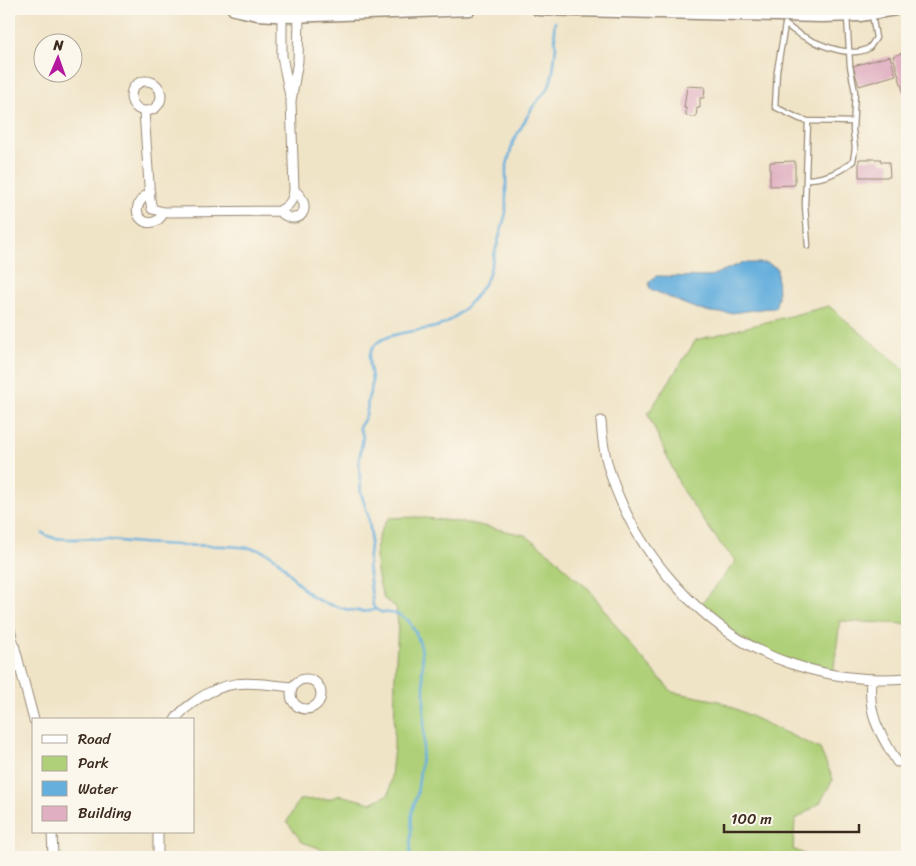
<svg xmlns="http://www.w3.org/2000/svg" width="916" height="866" font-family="Sriracha,sans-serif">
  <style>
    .green { fill: #afd078; stroke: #757d4b }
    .water { fill: #65afdd; stroke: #506c7e }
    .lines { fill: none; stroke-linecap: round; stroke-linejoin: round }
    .stream { stroke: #65afdd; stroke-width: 2.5 }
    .building { fill: #e0afc1 }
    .service-casing { stroke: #968772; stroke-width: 7 }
    .minor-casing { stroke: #968772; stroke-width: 11 }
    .secondary-casing { stroke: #968772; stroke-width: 15 }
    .service { stroke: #fff; stroke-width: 4.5 }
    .minor { stroke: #fff; stroke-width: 9 }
    .secondary { stroke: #fff; stroke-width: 12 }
  </style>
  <rect width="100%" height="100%" fill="#fbf7ec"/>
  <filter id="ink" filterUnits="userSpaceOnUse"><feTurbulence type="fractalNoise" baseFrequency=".02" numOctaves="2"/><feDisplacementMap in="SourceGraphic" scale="10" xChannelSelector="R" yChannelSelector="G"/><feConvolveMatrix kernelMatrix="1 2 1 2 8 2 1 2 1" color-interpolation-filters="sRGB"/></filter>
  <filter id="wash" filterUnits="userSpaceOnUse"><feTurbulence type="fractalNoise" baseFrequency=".0096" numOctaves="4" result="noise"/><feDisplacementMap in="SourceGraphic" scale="20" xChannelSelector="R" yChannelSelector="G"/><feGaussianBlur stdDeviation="1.12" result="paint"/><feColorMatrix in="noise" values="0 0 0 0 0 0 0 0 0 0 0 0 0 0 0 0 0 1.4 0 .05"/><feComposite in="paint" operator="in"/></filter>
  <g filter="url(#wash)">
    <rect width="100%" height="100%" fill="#f0e4c7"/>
    <!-- green -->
    <path class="green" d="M829 306 907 372V624L840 621 833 675 757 649 698 608 736 561 719 542 682 490 648 414 696 340Z
      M417 517 469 523 525 535 556 558 571 575 589 589 631 646 672 692 719 701 820 749 833 779 820 803 795 820 793 849 811 857H333L319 848 302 842 287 822 299 800 329 799 340 795 371 803 389 794 394 748 395 676 398 625 396 607 384 599C375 573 370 540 389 518Z"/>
    <!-- water -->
    <path class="water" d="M742 263H767L777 268 778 298 775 308C757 308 739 314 720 313 696 312 672 298 650 289L649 282 656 276 708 277Z"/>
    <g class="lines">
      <!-- stream -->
      <path class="stream" d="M43 533C53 543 84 537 99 539 125 542 151 544 178 545 202 546 226 545 250 548 282 552 286 575 308 593 319 603 335 606 349 610 358 611 368 613 375 609L381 612 397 614 408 620 416 633 421 647 423 664 422 672 424 684V739L417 795 412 811 410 857
        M375 609 373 605 368 566 371 535 368 515 361 493 359 462 363 436 359 427C363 422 367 416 367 410 368 406 367 403 368 399 369 394 372 389 372 384 373 371 364 358 374 346 386 331 421 332 439 326 460 318 478 295 488 277L506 213V169L513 142 532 108 549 87 553 72 556 46 554 28 555 22"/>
    </g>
    <g id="blocks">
      <!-- building -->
      <path class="building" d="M905 52 907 60V98H905L893 56Z
        M890 56 896 75 859 86 853 66Z
        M687 86 705 87 704 98H700V108H697L696 117 686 116V108H684Z
        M859 159H881V162H889L890 177H859Z
        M795 161V185L770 186V162Z"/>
    </g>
  </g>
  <g filter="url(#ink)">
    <use href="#blocks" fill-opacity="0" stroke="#968772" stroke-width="1"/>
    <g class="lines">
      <!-- service casing -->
      <g class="service-casing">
        <path id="service" d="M785 24C801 38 848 61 869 48 871 46 874 41 876 38L872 14
          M785 25 777 71 775 107 800 119 808 121 853 122
          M806 179C825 179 839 173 853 161L855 148 853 130 855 92 850 66 847 17
          M808 246 805 205 808 121"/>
      </g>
      <!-- minor casing -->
      <g class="minor-casing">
        <path id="minor" d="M282 16V56L290 96
          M131 96a15 15 0 1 1 30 0a15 15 0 1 1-30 0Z
          M144 111 150 199 152 209 164 212 279 211C289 206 293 201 294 190L291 101 298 61 299 16
          M150 193C120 210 151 238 164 212
          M279 211C300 230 315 206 294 190
          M601 421C602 437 604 452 608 466 633 552 706 636 792 664 831 677 866 681 907 678
          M9 626 34 720
          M291 694a15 15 0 1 1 30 0a15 15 0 1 1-30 0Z
          M871 680C868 716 879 732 897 762
          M175 720C181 710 189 706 198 699 233 676 254 684 293 687
          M52 832 53 857
          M158 832V857"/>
      </g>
      <!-- secondary casing -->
      <g class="secondary-casing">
        <path id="secondary" d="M234 9 257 14 291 16 469 9
          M538 9 821 16 860 15 895 9"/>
      </g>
      <!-- service -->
      <use href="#service" class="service"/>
      <!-- minor -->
      <use href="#minor" class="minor"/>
      <!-- secondary -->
      <use href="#secondary" class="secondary"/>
    </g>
  </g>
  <!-- margin -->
  <rect width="916" height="866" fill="none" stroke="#fbf7ec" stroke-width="30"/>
  <!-- legend -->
  <rect x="32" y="718" width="162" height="115" fill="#fbf7ec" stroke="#aea59a"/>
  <rect x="42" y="735" width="25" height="8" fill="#ffffff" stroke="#aea59a"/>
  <text x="78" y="744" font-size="15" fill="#3b2a1e">Road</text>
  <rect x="42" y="756" width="25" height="15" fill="#afd078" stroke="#aea59a"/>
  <text x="78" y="768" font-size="15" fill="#3b2a1e">Park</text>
  <rect x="42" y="781" width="25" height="15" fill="#65afdd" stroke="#aea59a"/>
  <text x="78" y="794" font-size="15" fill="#3b2a1e">Water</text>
  <rect x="42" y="806" width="25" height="15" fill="#e0afc1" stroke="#aea59a"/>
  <text x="78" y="818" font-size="15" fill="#3b2a1e">Building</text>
  <!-- north arrow -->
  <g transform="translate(58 58) rotate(2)"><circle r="24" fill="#fbf7ec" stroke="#aea59a"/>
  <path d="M0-4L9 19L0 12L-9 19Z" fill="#b5179e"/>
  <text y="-8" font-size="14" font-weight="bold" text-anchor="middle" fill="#3b2a1e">N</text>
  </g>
  <!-- scale -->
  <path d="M724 824v8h135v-8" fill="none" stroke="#3b2a1e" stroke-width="2.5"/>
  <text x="731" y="824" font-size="15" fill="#3b2a1e" stroke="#fbf7ec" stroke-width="4" paint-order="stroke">100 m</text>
</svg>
